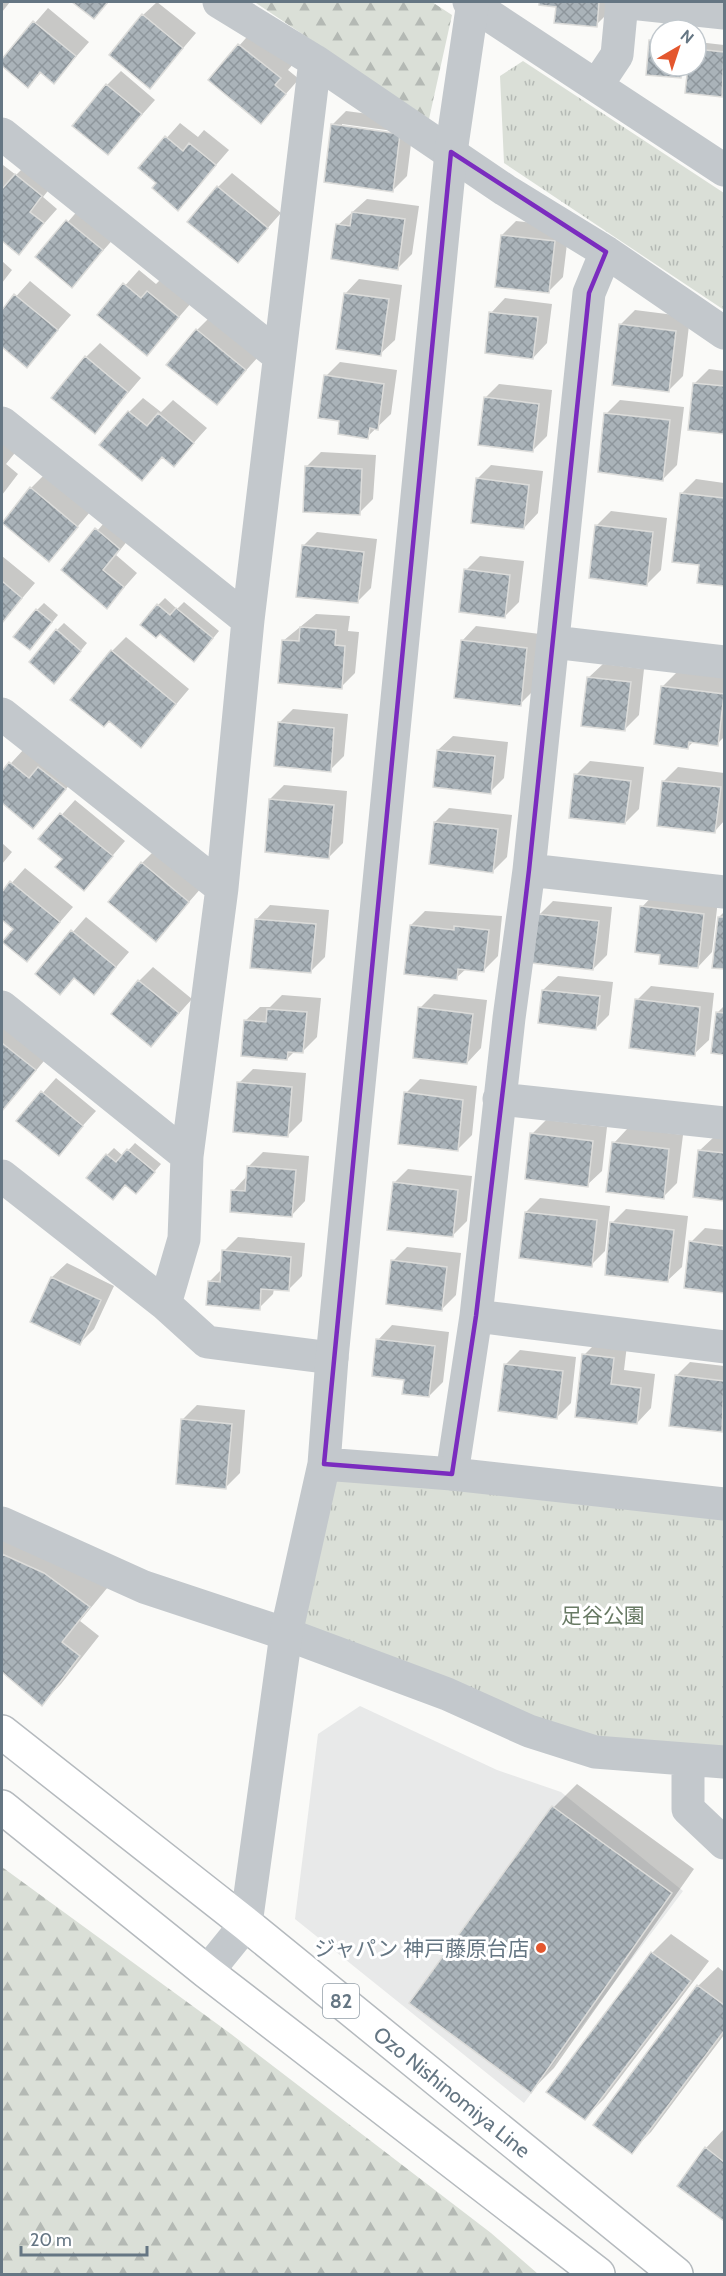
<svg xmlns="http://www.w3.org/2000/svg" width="726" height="2276" font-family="Cabin,'Noto Sans JP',sans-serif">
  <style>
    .built { fill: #e8e9e9 }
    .forest { fill: url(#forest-firs) }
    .park { fill: url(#park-tufts) }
    .shadow { fill: #0003; fill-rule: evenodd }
    .building { fill: url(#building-cross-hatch); stroke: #dcdcda; stroke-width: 1.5 }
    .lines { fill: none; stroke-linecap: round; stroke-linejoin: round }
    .primary-casing { stroke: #b5babe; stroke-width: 36 }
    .minor { stroke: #c3c8cc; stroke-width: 33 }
    .tertiary { stroke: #c3c8cc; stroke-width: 33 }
    .primary { stroke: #fff; stroke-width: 33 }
    .marked { fill: none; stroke: #7b2cbf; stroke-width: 4.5; stroke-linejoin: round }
    .poi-dot { fill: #e4572e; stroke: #fff; stroke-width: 2 }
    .labels { text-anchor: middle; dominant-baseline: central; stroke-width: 6; stroke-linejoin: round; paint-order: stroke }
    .shield { fill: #fff; stroke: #939fa8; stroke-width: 1.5 }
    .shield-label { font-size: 20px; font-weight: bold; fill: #657683 }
    .park-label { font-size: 21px; fill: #687a64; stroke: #fff }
    .poi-label { font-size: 21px; fill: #657683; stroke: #fff; text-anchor: end }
    .street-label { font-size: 21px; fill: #657683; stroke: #fff }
  </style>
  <defs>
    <pattern id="forest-firs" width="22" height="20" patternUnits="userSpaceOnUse" patternTransform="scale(1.5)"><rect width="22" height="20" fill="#dadfd7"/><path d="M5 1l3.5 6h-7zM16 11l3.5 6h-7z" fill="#b4b9b4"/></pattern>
    <pattern id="park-tufts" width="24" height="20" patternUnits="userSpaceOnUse" patternTransform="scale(1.5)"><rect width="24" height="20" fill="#dadfd7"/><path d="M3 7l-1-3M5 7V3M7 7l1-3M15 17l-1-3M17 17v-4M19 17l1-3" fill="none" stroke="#b4b9b4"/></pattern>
    <pattern id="building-cross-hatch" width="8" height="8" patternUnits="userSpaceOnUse" patternTransform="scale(1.5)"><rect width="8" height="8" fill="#aab3b9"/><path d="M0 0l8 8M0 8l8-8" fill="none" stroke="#8e969c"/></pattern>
  </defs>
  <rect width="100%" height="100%" fill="#fafaf8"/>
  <!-- built -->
  <path class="built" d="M360 1706 497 1770 561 1792 683 1891 524 2103 295 1919 318 1734Z"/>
  <!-- forest -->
  <path class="forest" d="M432 2 452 15 429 119 256 3Z
    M2 1867 231 2034 491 2233 538 2274H2Z"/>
  <!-- park -->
  <path class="park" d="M523 61 724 193V310L504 163 500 76Z
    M324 1464 724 1506V1749L628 1745 517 1721 286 1634Z"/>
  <!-- shadow -->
  <path class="shadow" d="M2 2H10L2 12Z
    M74 2H109L93 17Z
    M157 2 196 33 150 87 143 15Z
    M541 2H611L610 11 596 25 558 5 540 4Z
    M48 8 89 42 54 82 42 72 28 86 2 64V61Z
    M253 30 294 63 288 70 299 79 261 122 210 79Z
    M658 33 660 66H696L698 42 724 45V91L721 95 689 68 680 76 648 74 651 41Z
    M121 71 155 100 108 153 107 85Z
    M346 111 414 120 407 176 393 190 332 125ZM342 124 408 133V136L342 127Z
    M180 123 198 137 204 130 229 150 178 209 159 183 140 168Z
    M30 161 55 182 43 197 57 209 18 253 2 239V167L3 165 16 175Z
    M232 173 281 213 238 261 218 187Z
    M367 199 419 206 412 254 398 268 338 225Z
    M81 207 116 236 72 286 37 257Z
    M516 221 569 227 563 277 549 291 502 235Z
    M2 261 12 270 2 283Z
    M139 270 156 284 162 278 192 302 147 354 99 315Z
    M359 279 402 285 395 340 380 354 345 294Z
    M30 281 71 315 27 366 2 345V312Z
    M505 298 552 304 547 343 533 358 491 313Z
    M635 310 690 317 683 376 669 390 621 324Z
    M211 316 259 356 217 403 197 330Z
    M100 343 141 378 95 432 86 357Z
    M340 362 397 370 391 414 367 437 341 420 326 376Z
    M709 369 724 371V432L690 428 695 383Z
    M499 384 552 390 547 436 533 450 485 398Z
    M143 398 161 412 173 400 207 428 174 465 163 456 156 465 129 412Z
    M620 400 684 407 677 465 663 479 606 414Z
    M2 436 18 449 6 464 18 474 2 495Z
    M321 452 376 455 373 499 359 513 307 466Z
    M491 465 543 471 538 513 524 528 477 479Z
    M45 474 90 512 49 560 31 488Z
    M696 479 724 483V584L699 582 701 564 682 493Z
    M611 511 667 518 661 570 647 584 597 525Z
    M111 515 133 534 116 555 137 573 107 607 63 570Z
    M317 532 377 539 371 588 357 602 303 546Z
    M2 556 35 583 2 622Z
    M480 556 524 561 519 602 505 616 466 570Z
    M165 598 177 609 184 602 219 631 201 653 158 605Z
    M44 603 58 615 37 641V610Z
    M316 614 350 616 348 631 359 632 355 673 341 687 283 641Z
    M64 623 87 643 61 675 57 630Z
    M476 626 540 634 534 690 520 704 462 641Z
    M126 637 189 689 141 746 109 720 112 651Z
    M603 664 644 669 639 715 625 729 588 678Z
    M677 672 724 678V737L717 744 694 741 688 747 662 687Z
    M293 709 348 714 344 756 330 770 279 723Z
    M453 736 508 742 504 778 490 792 438 750Z
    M24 749 79 774 33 827 2 801V773Z
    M590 761 644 767 639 809 625 823 576 775Z
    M678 767 724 773V821L715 831 664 781Z
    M284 785 347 791 343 843 329 857 270 799Z
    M75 800 125 841 84 889 64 859 40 839Z
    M449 808 512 815 507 857 493 871 435 822Z
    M2 843 12 852 2 864Z
    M156 849 202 887 156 940 142 863Z
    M25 868 73 907 27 960 15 929 2 918V894Z
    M656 892 718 900 712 952 698 967 662 954 642 907Z
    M553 901 612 907 607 955 593 969 539 915Z
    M270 905 329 910 325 957 311 971 256 920Z
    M425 911 502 916 498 956 483 971 466 969 456 978 411 925Z
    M724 912V968L714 966 719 917Z
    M86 917 129 952 94 993 75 978 60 993 37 973Z
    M153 967 192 999 151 1045 139 981Z
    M558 976 613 982 609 1015 595 1029 543 990Z
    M651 986 714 993 709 1040 694 1054 637 1000Z
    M434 994 487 1000 481 1048 467 1063 420 1008Z
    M282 995 321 998 317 1037 303 1051H295L287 1059 245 1021 260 1007H270Z
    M724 1006V1053L713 1052 717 1013Z
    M9 1023 49 1055 2 1111V1030Z
    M253 1069 306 1073 302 1121 288 1135 239 1083Z
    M56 1078 96 1111 58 1153 18 1121Z
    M420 1079 477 1086 472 1135 457 1150 406 1093Z
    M546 1120 607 1127 602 1171 587 1185 532 1134Z
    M628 1128 683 1135 677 1183 663 1197 614 1143Z
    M714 1137 724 1138V1199L694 1196 699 1151Z
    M135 1143 161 1164 143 1185 107 1155 114 1148 123 1156Z
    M263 1152 309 1156 305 1201 291 1216 233 1191 247 1176 249 1166Z
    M408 1169 472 1176 467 1221 452 1236 394 1183Z
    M540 1198 610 1206 605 1251 591 1265 526 1212Z
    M626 1209 688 1216 682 1267 667 1281 612 1223Z
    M705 1228 724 1230V1291L686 1287 691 1242Z
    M238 1237 305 1243 302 1276 288 1290 274 1289 273 1294 259 1308 209 1282 222 1269 224 1251Z
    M407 1247 461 1253 456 1295 442 1309 393 1261Z
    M67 1263 114 1286 94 1329 80 1343 32 1321 52 1277Z
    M392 1325 449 1332 443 1382 429 1396 406 1379 378 1340Z
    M598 1341 627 1345 624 1370 655 1374 651 1408 637 1423 584 1355Z
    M520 1350 576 1357 571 1403 557 1417 505 1365Z
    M690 1362 724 1366V1428L721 1431 676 1376Z
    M197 1405 245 1410 240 1473 226 1487 183 1419Z
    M2 1526 108 1587 80 1621 99 1636 61 1684 42 1704 2 1670Z
    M577 1784 694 1869 554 2068 531 2091 411 2002 554 1807Z
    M671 1934 709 1961 604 2099 585 2118 652 1953Z
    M718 1967 724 1972V2035L651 2132 631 2152 698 1986Z
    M724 2129V2219L679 2185 706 2148Z"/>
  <!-- building -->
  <path class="building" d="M72 2H108L94 19Z
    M539 2H599L597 27 554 23 556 7 539 5Z
    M142 14 183 48 150 89 109 55Z
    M33 21 76 56 54 84 40 72 28 88 2 66V59Z
    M649 40 660 41V66H682L681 78 646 75Z
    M238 44 281 78 275 85 286 94 261 124 208 80Z
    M696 49 724 52 722 97 685 93 688 66H696Z
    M106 84 142 114 108 155 72 126Z
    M331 124 400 134 393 192 324 182Z
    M165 136 183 151 189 143 216 165 178 211 152 188 156 183 138 168Z
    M15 174 42 196 30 212 44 223 19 255 2 241V189Z
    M217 186 268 228 238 263 187 222Z
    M352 212 405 219 398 270 331 259 336 224 350 226Z
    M66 220 103 250 72 288 35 257Z
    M501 235 555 241 549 293 495 287Z
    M123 283 141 298 147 291 179 317 147 356 97 315Z
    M344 293 389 299 381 356 336 349Z
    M14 294 58 330 27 368 2 347V310Z
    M489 312 538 317 533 359 485 353Z
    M619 324 676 331 669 392 612 385Z
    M196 329 246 370 217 405 166 365Z
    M85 356 128 392 95 434 51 398Z
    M324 375 384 384 378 430 370 428 368 439 338 434 339 421 318 418Z
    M693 383 724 386V434L688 430Z
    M484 397 539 404 533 452 478 445Z
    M128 411 147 426 158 413 194 443 174 467 162 457 142 481 99 445Z
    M604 413 670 420 663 481 598 472Z
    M305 466 362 469 360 515 303 512Z
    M476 478 529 485 524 529 471 523Z
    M30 487 78 527 49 562 2 523Z
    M680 493 724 498V586L697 583 699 565 672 562Z
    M595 525 653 532 647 586 589 578Z
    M95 528 120 549 103 570 124 587 107 609 61 570Z
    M302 545 364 552 358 603 296 597Z
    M464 569 510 575 505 618 459 612Z
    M2 581 22 598 2 623Z
    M157 604 170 615 176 608 213 638 194 662 160 634 156 638 140 625Z
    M36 609 52 622 30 650 13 637Z
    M300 627 336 630 335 645 345 646 342 689 278 683 282 640 299 641Z
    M56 629 81 651 54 684 29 662Z
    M461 640 527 648 521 706 454 698Z
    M111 650 176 704 141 748 109 721 104 727 70 700Z
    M587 677 631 682 625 731 581 726Z
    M661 686 724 694 718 746 689 742 688 749 654 744Z
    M278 722 334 728 331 772 274 766Z
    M437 750 495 756 491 794 433 787Z
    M9 762 29 778 38 767 66 789 33 829 2 803V771Z
    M574 774 631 781 625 824 569 818Z
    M662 781 721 787 715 833 657 826Z
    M269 799 334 805 329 859 265 852Z
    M60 813 113 856 84 891 55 867 62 859 38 839Z
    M434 822 498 829 493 873 429 864Z
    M141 862 189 902 156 942 108 902Z
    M10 881 60 922 27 962 2 942 13 929 2 920V892Z
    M640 906 704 914 698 968 659 964 660 955 635 952Z
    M538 914 599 921 593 970 532 963Z
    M718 917H724V969L712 968Z
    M255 919 316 924 311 973 250 968Z
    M410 925 454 930V926L489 930 484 972 458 969 457 980 404 974Z
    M71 930 116 967 94 995 74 978 60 995 35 974Z
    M138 980 179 1013 151 1047 111 1014Z
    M542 990 600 996 596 1030 538 1023Z
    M635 999 700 1007 695 1056 629 1048Z
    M418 1007 473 1014 467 1064 413 1058Z
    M267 1009 307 1012 303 1053 288 1052 287 1060 241 1056 244 1020 266 1022Z
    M716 1012 724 1013V1055L711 1053Z
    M2 1043 36 1070 2 1111Z
    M237 1082 292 1087 288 1137 233 1132Z
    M41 1091 83 1126 59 1156 16 1121Z
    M404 1092 463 1100 458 1151 398 1144Z
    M530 1133 593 1141 588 1187 525 1179Z
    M612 1142 669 1149 664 1199 606 1192Z
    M127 1149 155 1172 136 1194 125 1185 113 1200 86 1178 106 1154 116 1162Z
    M698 1150 724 1153V1201L693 1197Z
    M247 1166 296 1170 292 1217 230 1212 231 1190 245 1191Z
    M393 1182 458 1190 453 1237 387 1230Z
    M525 1212 597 1220 592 1267 519 1258Z
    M610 1222 674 1230 668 1282 605 1275Z
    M689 1241 724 1246V1293L684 1288Z
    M222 1250 291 1257 289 1291 261 1289 260 1310 206 1305 208 1281 220 1282Z
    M391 1260 447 1267 442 1311 386 1304Z
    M51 1277 101 1300 80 1345 30 1322Z
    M376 1339 435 1346 429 1397 402 1394 404 1380 372 1376Z
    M582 1354 614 1358 611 1384 641 1388 637 1424 575 1417Z
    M504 1364 563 1371 557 1419 498 1411Z
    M675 1375 724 1381 722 1432 669 1426Z
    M181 1419 232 1424 226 1489 176 1484Z
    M2 1554 44 1573 90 1607 62 1642 80 1656 42 1706 2 1672Z
    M552 1806 672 1893 531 2093 409 2003Z
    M651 1952 691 1981 585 2120 546 2092Z
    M697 1985 724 2005V2031L632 2154 593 2125Z
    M705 2147 724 2162V2221L677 2186Z"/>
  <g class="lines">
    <!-- primary casing -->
    <g class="primary-casing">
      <path id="primary" d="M2 1732 246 1924 676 2274
        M2 1807 207 1972 598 2274"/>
    </g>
    <!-- minor -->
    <path class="minor" d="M219 2 315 61 505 190 606 252 724 333
      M469 2 724 170
      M621 2 724 13
      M597 85 617 55 622 2
      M2 134 278 355
      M2 423 248 620
      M553 642 724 662
      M2 714 222 888
      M529 870 724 892
      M2 1007 187 1156
      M499 1099 724 1123
      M2 1176 165 1304 207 1342 332 1358
      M165 1304 184 1239 187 1156 222 888 248 620 315 61
      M476 1316 724 1347
      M452 1474 476 1316 509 1018 529 870 589 293 606 252
      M2 1523 144 1587 286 1634 447 1694 529 1731 595 1752 724 1762
      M688 1760V1809L724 1843"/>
    <!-- tertiary -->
    <path class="tertiary" d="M324 1464 452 1474 724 1504
      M207 1972 246 1924 286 1634 324 1464 332 1358 451 152 473 2"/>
    <!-- primary -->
    <use href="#primary" class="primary"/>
  </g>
  <!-- marked area -->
  <path class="marked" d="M451 152 606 252 589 293 529 870 476 1316 452 1474 324 1464Z"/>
  <!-- markers -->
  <circle class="poi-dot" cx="541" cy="1948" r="6"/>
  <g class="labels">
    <!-- shield labels -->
    <rect class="shield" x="323" y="1984" width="36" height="34" rx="4.5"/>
    <g class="shield-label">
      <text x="341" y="2001">82</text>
    </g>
    <!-- park labels -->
    <g class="park-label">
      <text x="603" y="1615">足谷公園</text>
    </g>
    <!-- poi labels -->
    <g class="poi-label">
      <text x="529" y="1948">ジャパン 神戸藤原台店</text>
    </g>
    <!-- street labels -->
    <g class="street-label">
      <text transform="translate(452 2092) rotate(39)">Ozo Nishinomiya Line</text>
    </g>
  </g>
  <!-- border -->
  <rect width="726" height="2276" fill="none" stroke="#657683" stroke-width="6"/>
  <!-- north arrow -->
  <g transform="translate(678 48) rotate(39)"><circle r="28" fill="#ffffff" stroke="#c1c8cd" stroke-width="1.5"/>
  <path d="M0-4.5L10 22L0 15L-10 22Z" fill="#e4572e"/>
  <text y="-9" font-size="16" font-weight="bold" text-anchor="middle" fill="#657683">N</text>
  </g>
  <!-- scale -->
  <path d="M21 2246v9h126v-9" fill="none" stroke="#657683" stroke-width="3"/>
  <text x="30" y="2246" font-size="18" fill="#657683" stroke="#ffffff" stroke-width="4.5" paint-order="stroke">20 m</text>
</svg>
